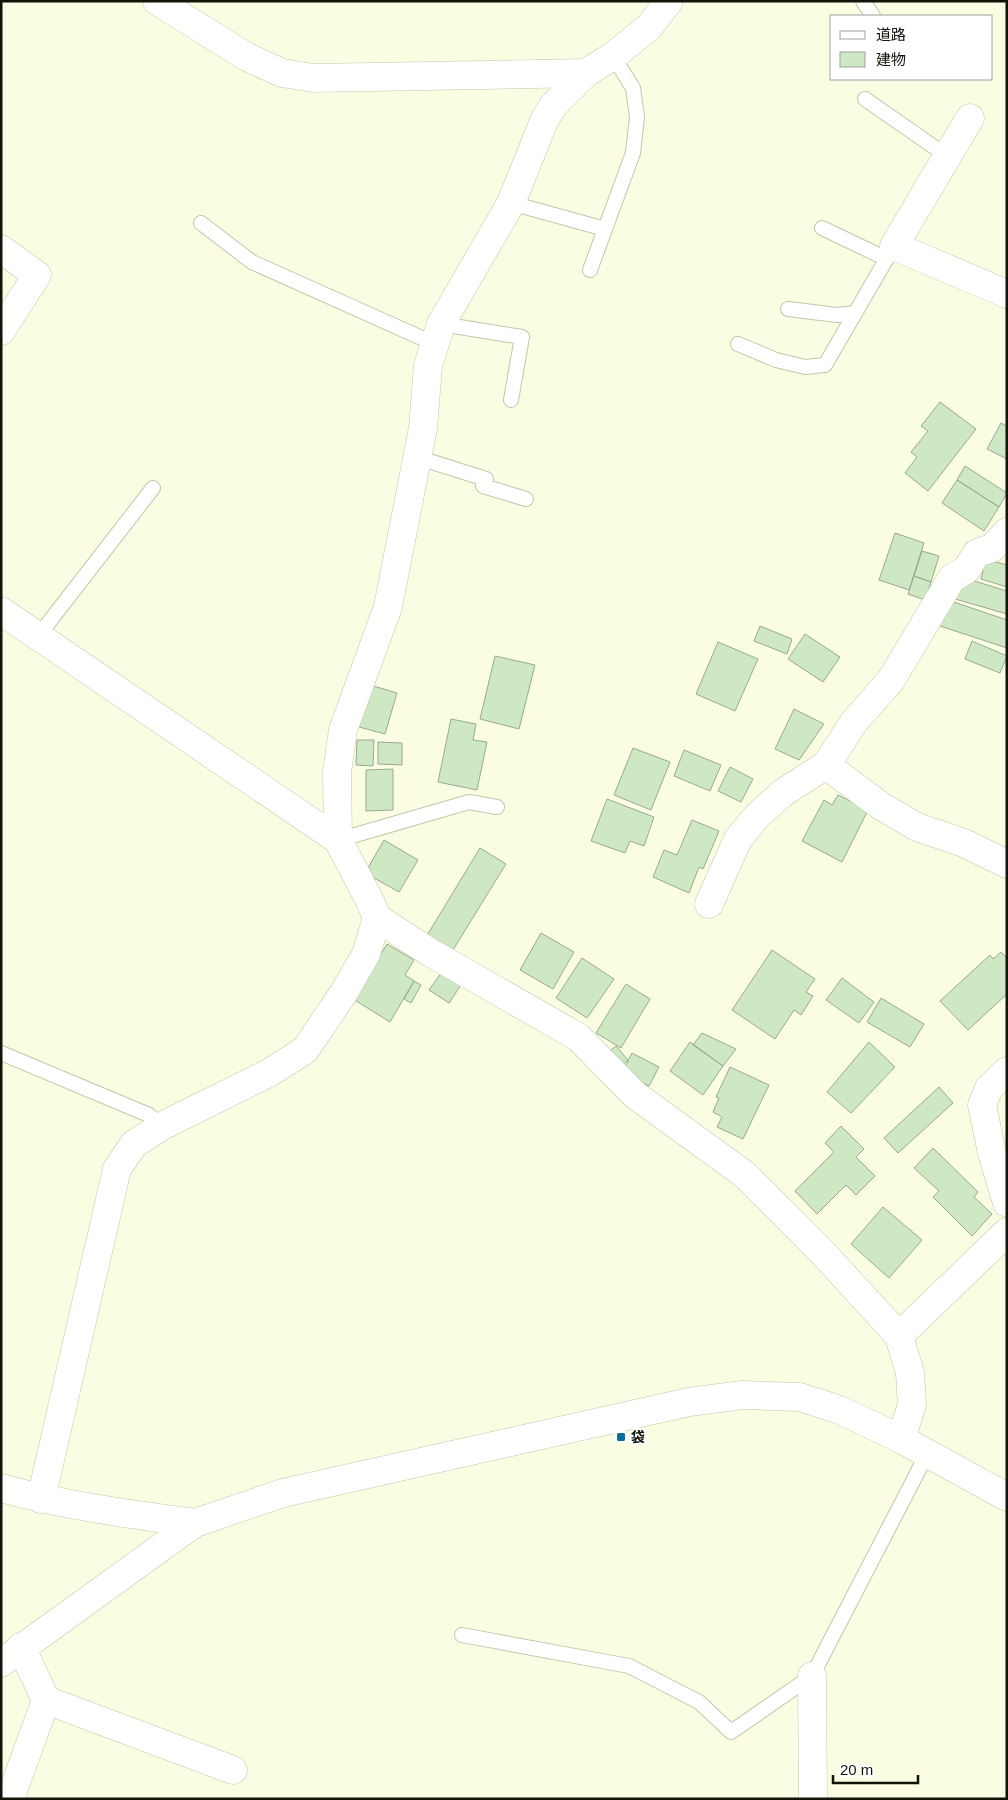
<svg xmlns="http://www.w3.org/2000/svg" width="1008" height="1800" font-family="Helvetica,'Noto Sans JP',sans-serif">
  <style>
    .building { fill: #cde8c3; stroke: #99aa93 }
    .lines { fill: none; stroke-linecap: round; stroke-linejoin: round }
    .lane-casing { stroke: #c4c6ac; stroke-width: 16 }
    .street-casing { stroke: #c4c6ac; stroke-width: 29 }
    .secondary-casing { stroke: #c4c6ac; stroke-width: 29 }
    .lane { stroke: #fff; stroke-width: 14 }
    .street { stroke: #fff; stroke-width: 28 }
    .secondary { stroke: #fff; stroke-width: 28 }
    .poi-dot { fill: #0d6e9c; stroke: #fff; stroke-width: 2 }
    .labels { text-anchor: middle; dominant-baseline: central; stroke-width: 4; stroke-linejoin: round; paint-order: stroke }
    .poi-label { font-size: 14px; font-weight: bold; fill: #121309; stroke: #fff; text-anchor: start }
  </style>
  <rect width="100%" height="100%" fill="#fafde1"/>
  <!-- building -->
  <path class="building" d="M940 402 976 429 928 491 905 473 917 457 911 452 928 431 921 426Z
    M1001 423 1007 426V459L987 449Z
    M965 466 1007 493 999 507 957 480Z
    M957 480 999 507 984 531 942 503Z
    M895 533 924 543 909 590 879 580Z
    M922 551 939 556 931 582 914 576Z
    M986 559 1007 565V587L981 579Z
    M914 576 931 582 925 600 908 594Z
    M961 577 1007 591V614L955 599Z
    M945 599 1007 620V648L937 625Z
    M760 626 792 639 787 654 754 641Z
    M805 634 840 657 823 682 788 659Z
    M972 641 1007 656 1000 673 965 659Z
    M718 642 758 659 735 711 696 694Z
    M495 656 535 665 519 729 480 719Z
    M370 685 397 693 385 734 359 727Z
    M794 709 824 724 799 760 775 749Z
    M451 719 476 724 473 740 487 742 477 790 438 782Z
    M357 740H374L373 766 356 765Z
    M378 742 402 743V765L378 764Z
    M633 748 670 762 651 810 614 795Z
    M684 750 721 765 710 791 674 776Z
    M730 767 753 779 741 802 718 791Z
    M393 769V810L366 811V770Z
    M838 795 868 810 842 862 802 841 824 800 832 805Z
    M607 799 654 817 644 846 630 841 625 853 591 841Z
    M692 820 719 831 703 869 699 867 689 893 653 877 664 850 677 855Z
    M384 840 418 860 399 892 365 873Z
    M480 848 506 864 451 953 426 937Z
    M541 933 574 952 553 989 520 970Z
    M387 944 414 960 405 975 414 981 390 1022 353 999Z
    M772 950 815 979 806 992 813 996 801 1015 794 1010 775 1039 732 1010Z
    M1001 952 1007 958V994L968 1030 940 1001 990 955 993 959Z
    M582 958 614 979 587 1018 556 998Z
    M444 969 463 982 449 1003 429 990Z
    M842 978 874 1002 859 1023 826 1000Z
    M414 981 421 985 411 1003 404 999Z
    M626 984 650 999 621 1048 596 1033Z
    M881 998 924 1024 910 1047 867 1022Z
    M702 1033 736 1049 723 1066 693 1045Z
    M690 1042 723 1066 703 1095 670 1071Z
    M869 1042 895 1067 851 1113 827 1092Z
    M616 1046 628 1060 618 1069 606 1054Z
    M632 1053 659 1067 649 1086 622 1073Z
    M730 1067 769 1085 743 1139 717 1127 722 1117 713 1112 719 1098 716 1097Z
    M939 1087 953 1103 898 1153 884 1138Z
    M841 1126 864 1149 856 1157 875 1176 856 1195 846 1185 817 1214 795 1191 834 1152 825 1143Z
    M933 1148 978 1192 974 1197 992 1214 972 1236 933 1197 939 1191 914 1168Z
    M883 1207 922 1240 889 1278 851 1244Z"/>
  <g class="lines">
    <!-- lane casing -->
    <g class="lane-casing">
      <path id="lane" d="M863 1 873 16
        M865 99 947 156
        M511 203 605 229
        M201 223 252 262 435 344
        M822 228 887 259
        M590 270 633 153 637 117 633 88 613 56
        M788 309 837 315 855 313
        M441 324 522 337 511 400
        M738 344 776 360 805 367 825 365 894 246
        M416 457 486 479 483 486 526 499
        M39 635 153 488
        M338 840 469 802 497 807
        M1 1053 149 1115 162 1126
        M462 1635 629 1666 699 1702 731 1732 812 1676 927 1454"/>
    </g>
    <!-- street casing -->
    <g class="street-casing">
      <path id="street" d="M157 1 247 57 282 73 313 78 586 73
        M970 118 894 246 1007 294
        M1 249 37 275 1 331
        M1 611 338 840 370 901 377 918 366 954 343 994 305 1050 269 1073 162 1126 134 1144 117 1169 41 1499
        M826 765 881 806 917 827 964 843 1007 864
        M338 840 337 772 343 730 388 607 423 428 428 366 441 324 511 203 544 121 552 107 586 73 613 56 649 27 669 1
        M709 904 738 839 758 815 784 792 826 765 854 722 891 680 952 578 966 570 977 553 992 548 1007 532
        M377 918 431 953 578 1037 635 1095 744 1174 823 1253 899 1336 910 1373 912 1405 901 1439
        M1007 1071 989 1088 982 1105 992 1153 1007 1203
        M899 1336 1007 1232
        M1 1488C67 1506 128 1514 195 1523
        M812 1676 813 1799
        M46 1700 233 1770
        M10 1799 46 1700 21 1647"/>
    </g>
    <!-- secondary casing -->
    <g class="secondary-casing">
      <path id="secondary" d="M1 1663 195 1523 283 1493 689 1402 742 1395 800 1397 840 1410 901 1439 1007 1497"/>
    </g>
    <!-- lane -->
    <use href="#lane" class="lane"/>
    <!-- street -->
    <use href="#street" class="street"/>
    <!-- secondary -->
    <use href="#secondary" class="secondary"/>
  </g>
  <!-- markers -->
  <rect class="poi-dot" x="616" y="1432" width="10" height="10" rx="2.5"/>
  <g class="labels">
    <!-- poi labels -->
    <g class="poi-label">
      <text x="631" y="1437">袋</text>
    </g>
  </g>
  <!-- border -->
  <rect width="1008" height="1800" fill="none" stroke="#121309" stroke-width="5"/>
  <!-- legend -->
  <rect x="830" y="15" width="162" height="65" fill="#ffffff" stroke="#a0a19d"/>
  <rect x="840" y="31" width="25" height="8" fill="#ffffff" stroke="#a0a19d"/>
  <text x="876" y="40" font-size="15" fill="#121309">道路</text>
  <rect x="840" y="52" width="25" height="15" fill="#cde8c3" stroke="#a0a19d"/>
  <text x="876" y="65" font-size="15" fill="#121309">建物</text>
  <!-- scale -->
  <path d="M833 1775v8h85v-8" fill="none" stroke="#121309" stroke-width="2.5"/>
  <text x="840" y="1775" font-size="15" fill="#121309" stroke="#ffffff" stroke-width="4" paint-order="stroke">20 m</text>
</svg>
